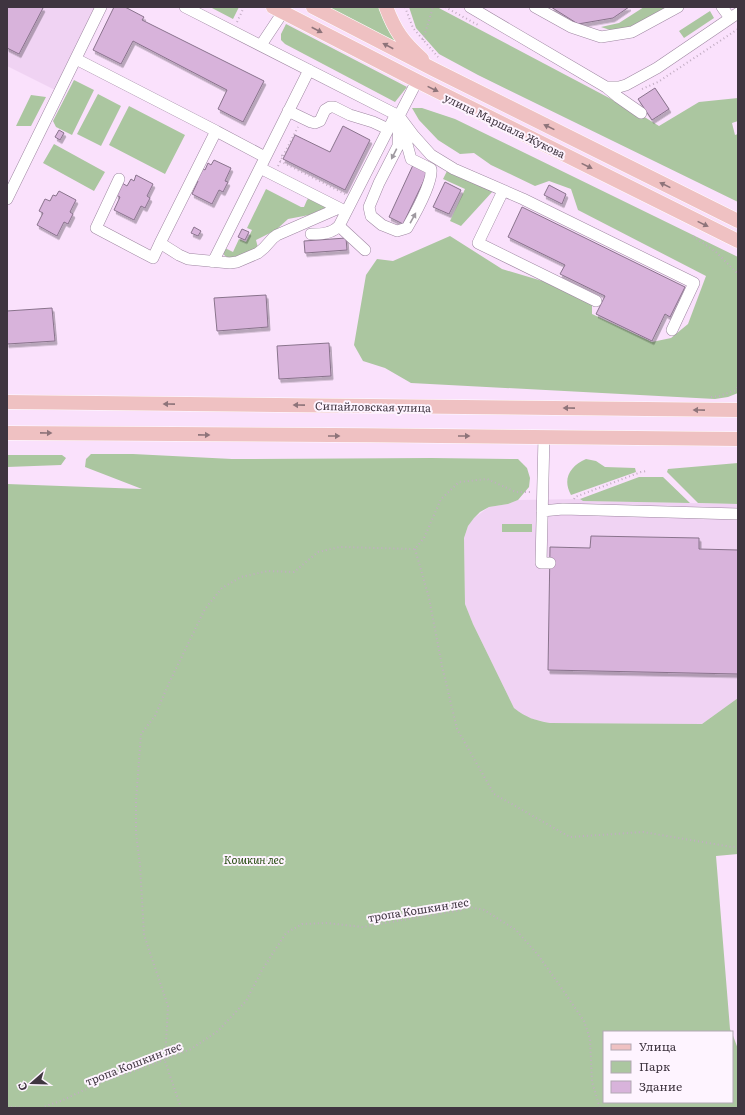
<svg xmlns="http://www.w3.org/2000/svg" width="745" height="1115" font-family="Literata,serif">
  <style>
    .built { fill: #f0d3f3 }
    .green { fill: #abc6a0 }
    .building { fill: #d8b3db; stroke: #89738c; filter: url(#shadow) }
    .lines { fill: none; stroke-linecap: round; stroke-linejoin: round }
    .minor-casing { stroke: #9e87a1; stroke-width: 12 }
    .major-casing { stroke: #fff; stroke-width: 15 }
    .path { stroke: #c2adc3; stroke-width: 2; stroke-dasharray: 1 3; stroke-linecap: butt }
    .minor { stroke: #fff; stroke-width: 11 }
    .major { stroke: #efc1c2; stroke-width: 14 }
    .oneway { fill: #8e747a }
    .oneway2 { fill: #9f9aa0 }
    .labels { text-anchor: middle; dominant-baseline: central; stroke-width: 4; stroke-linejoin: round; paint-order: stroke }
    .street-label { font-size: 11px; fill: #3f3540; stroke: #fef4ff }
    .park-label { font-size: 11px; font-style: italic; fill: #254b0f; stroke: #fef4ff }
  </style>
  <defs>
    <filter id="shadow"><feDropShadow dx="2" dy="3.5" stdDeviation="0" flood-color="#0004"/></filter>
  </defs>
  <rect width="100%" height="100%" fill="#fae1fc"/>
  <!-- built -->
  <path class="built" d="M7 7H96L55 90 7 66Z
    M580 499 583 501 738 504V698L702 724 550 723 536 720 524 716 514 708 473 624 465 604 464 538 468 526 474 518 489 507 508 504 518 500Z"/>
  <!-- green -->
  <path class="green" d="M210 7H239L233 19Z
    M327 7H382L402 48Z
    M409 7H437L613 100H617L659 126 699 102 738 98V121L732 123 735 135 738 134V202L478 75 439 54 416 28Z
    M644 7H670L632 29 616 32 601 27 619 23Z
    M710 11 714 18 684 38 679 31Z
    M286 24 407 87 395 102 285 44 281 40V34Z
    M74 80 94 90 72 135 56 127 53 121Z
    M98 94 121 106 101 146 77 134Z
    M31 95 46 97 31 126H16Z
    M129 106 185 135 165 174 109 145Z
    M412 108H422L455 119 738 257V393L728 397 715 399 411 383 385 368 363 361 354 345 366 275 377 259 393 261 450 236 502 269 549 283 592 305V314L652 342 671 338 688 324 706 276 578 210 571 189 549 181 535 186 491 165 474 153 460 154 438 140 419 120Z
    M54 144 105 172 94 191 43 163Z
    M448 169 493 191 461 226 450 221 465 189 443 179Z
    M266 189 301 207H304L307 200 309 198 326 206 325 208 309 215 288 219 276 230 256 240 258 248C248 253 236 262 225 256L223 253 225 248 233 252 239 239 246 242 252 230 247 228Z
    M91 454H133L232 459 431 458 518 459 527 468 530 478 529 487 518 500 508 504 489 507 480 512 474 518 468 526 464 538 465 604 473 624 514 708C527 718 534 720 550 723L702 724 738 698V854L716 856 730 1029 731 1032H604V1102H732V1033L738 1049V1108H7V484L142 489 85 467 86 459Z
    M7 455H62L66 458 61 465 7 467Z
    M586 459 596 461 605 467 635 468 636 472 571 495C562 479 570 466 586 459Z
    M738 463V504L698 503 667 472 668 469Z
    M639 477H663L690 503 583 501 580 499Z
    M502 524H532V532H502Z"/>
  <!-- building -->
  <path class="building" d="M7 7H40L43 8 19 54 7 48Z
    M114 7H125L144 17 142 20 264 81 243 122 218 109 227 90 133 41 121 64 93 50Z
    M551 7H629L613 18 578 24Z
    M655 88 669 109 652 120 638 99Z
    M343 126 370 140 345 190 283 159 295 135 330 152Z
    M59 130 64 133 60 140 55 137Z
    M214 160 231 168 225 181 228 182 223 192 219 190 212 204 192 194 198 181 194 179 200 167 205 170 208 163 211 165Z
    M413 165 428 172 403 224 389 217Z
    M136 175 153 184 147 196 150 198 145 208 141 206 134 220 114 210 120 197 116 195 122 183 127 186 131 179 134 181Z
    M445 182 461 190 449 214 433 207Z
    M549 185 566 194 562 204 544 195Z
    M59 191 76 200 70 212 73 214 68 224 64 222 57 236 37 225 43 213 39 211 45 199 50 201 53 195 56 196Z
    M522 207 685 287 670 317 665 314 652 341 596 314 605 296 560 274 565 265 508 237Z
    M194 227 201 231 198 236 191 233Z
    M242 229 249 232 245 240 238 237Z
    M346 238 347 250 305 253 304 241Z
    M266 295 268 327 217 331 214 298Z
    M52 308 55 341 7 344V311Z
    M329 343 331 376 279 379 277 346Z
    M591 536 699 538V549L738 550V674L548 670 550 547 590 548Z"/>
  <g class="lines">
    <!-- minor casing -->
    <g class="minor-casing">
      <path id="minor" d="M185 7 399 116 414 136 431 155 454 169 523 199 694 283 672 330
        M470 7 606 87H619L626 85 657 68 738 13
        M535 7 571 27 601 37 632 32 678 7
        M722 7 730 18
        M261 45 283 12
        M76 59 216 131 160 243 179 255 188 259 230 263 237 262 258 253 264 248 273 238 277 235 339 208
        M606 87 618 97 641 113
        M288 111 311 122 315 123 320 121 325 110 330 107H334L350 115 373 122 388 129
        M401 122 411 159 431 169C433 182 414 216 407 228L397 231 382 225 371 216 369 207 379 183 398 146 399 116 417 81
        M216 131 265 157
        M260 168 343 210
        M119 179 96 228 153 258 160 243
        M503 191 478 243 596 301
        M7 199 101 7
        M339 226 365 250
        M311 234C321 234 331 234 339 226L396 114
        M213 262 309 70
        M544 436 541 563H550
        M542 511 563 509 738 514"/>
    </g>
    <!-- major casing -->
    <g class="major-casing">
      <path id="major" d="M273 7 417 81 738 241
        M313 7 435 70 738 221
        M386 7C395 31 403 42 422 59
        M7 402 738 410
        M7 433C251 435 494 435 738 439"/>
    </g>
    <!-- path -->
    <path class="path" d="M405 7 413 28 438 57
      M445 7 478 25
      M237 22 244 7
      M423 40 433 7
      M642 89 658 82 738 29
      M283 156 298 127
      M280 161 345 194
      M278 166 283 156 279 154
      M693 236 716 252 738 274
      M711 397 719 396 736 390 738 386
      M574 499 575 497 641 472 647 471
      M415 549 429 598 442 666 457 729 494 794 570 837 643 832 732 847 738 846
      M7 1106 11 1107 26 1108
      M41 1108 63 1100 99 1083 146 1067 191 1049 218 1031 246 1001 262 970 286 933 302 924 327 923 362 927 462 910 469 907 484 910 516 930 538 955 558 983 584 1021 590 1039 592 1082 600 1108
      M181 1108 165 1061 168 1006 144 935 140 865 136 833V801L141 734 155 716 168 685 205 609 222 588 241 577 268 571 294 572 318 552 340 547 415 549 424 538 441 499 459 482 487 479 516 492H532"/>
    <!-- minor -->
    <use href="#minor" class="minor"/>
    <!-- major -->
    <use href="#major" class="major"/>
  </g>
  <!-- one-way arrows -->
  <defs><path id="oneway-solid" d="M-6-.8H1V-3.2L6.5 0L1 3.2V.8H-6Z"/></defs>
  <g class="oneway">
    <use href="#oneway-solid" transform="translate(317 30) rotate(27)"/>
    <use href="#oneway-solid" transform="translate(388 46) rotate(-152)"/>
    <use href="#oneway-solid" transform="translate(433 89) rotate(26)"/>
    <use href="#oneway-solid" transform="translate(549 127) rotate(-154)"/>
    <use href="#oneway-solid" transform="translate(587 166) rotate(26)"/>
    <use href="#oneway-solid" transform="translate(665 185) rotate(-154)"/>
    <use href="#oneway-solid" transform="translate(703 224) rotate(26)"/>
    <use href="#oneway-solid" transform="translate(169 404) rotate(-179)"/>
    <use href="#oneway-solid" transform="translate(299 405) rotate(-179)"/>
    <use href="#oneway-solid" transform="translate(569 408) rotate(-179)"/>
    <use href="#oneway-solid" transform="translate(699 410) rotate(-179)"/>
    <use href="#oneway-solid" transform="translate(46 433) rotate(1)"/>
    <use href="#oneway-solid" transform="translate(204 435) rotate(1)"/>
    <use href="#oneway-solid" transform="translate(334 436)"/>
    <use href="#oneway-solid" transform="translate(464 436)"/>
  </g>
  <g class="oneway2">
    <use href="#oneway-solid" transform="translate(394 154) rotate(117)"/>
    <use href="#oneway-solid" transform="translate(413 218) rotate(-61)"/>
  </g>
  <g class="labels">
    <!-- street labels -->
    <g class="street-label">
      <text transform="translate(505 125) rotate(26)">улица Маршала Жукова</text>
      <text transform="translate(373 406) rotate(1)">Сипайловская улица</text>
      <text transform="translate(418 909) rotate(-9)">тропа Кошкин лес</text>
      <text transform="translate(133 1063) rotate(-21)">тропа Кошкин лес</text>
    </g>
    <!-- park labels -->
    <g class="park-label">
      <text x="254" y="859">Кошкин лес</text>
    </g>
  </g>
  <!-- border -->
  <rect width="745" height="1115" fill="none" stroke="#3f3540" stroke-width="16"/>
  <!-- legend -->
  <rect x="603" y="1031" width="130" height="72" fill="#fef4ff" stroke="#b2a8b3"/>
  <rect x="611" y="1044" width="20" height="6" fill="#efc1c2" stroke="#b2a8b3"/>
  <text x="639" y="1051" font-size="12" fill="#3f3540">Улица</text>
  <rect x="611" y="1061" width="20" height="12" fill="#abc6a0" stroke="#b2a8b3"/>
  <text x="639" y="1071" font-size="12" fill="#3f3540">Парк</text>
  <rect x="611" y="1081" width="20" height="12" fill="#d8b3db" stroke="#b2a8b3"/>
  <text x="639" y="1091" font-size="12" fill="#3f3540">Здание</text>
  <!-- north arrow -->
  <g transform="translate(32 1083) rotate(250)" stroke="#fef4ff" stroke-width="3" paint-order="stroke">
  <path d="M0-3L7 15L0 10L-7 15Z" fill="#3f3540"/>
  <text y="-6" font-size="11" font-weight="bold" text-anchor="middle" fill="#3f3540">С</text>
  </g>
</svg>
